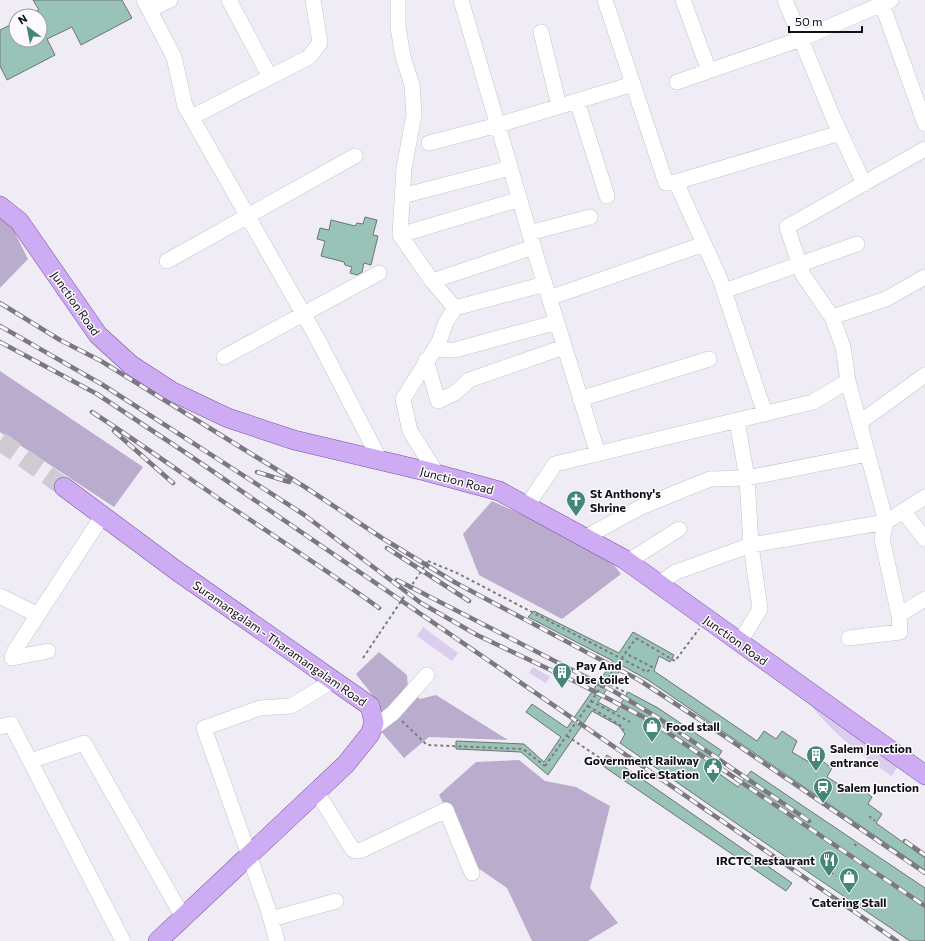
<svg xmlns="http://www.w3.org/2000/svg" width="925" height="941" font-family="Commissioner,sans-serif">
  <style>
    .green { fill: #dacdee }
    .forest { fill: #b9accc }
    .building { fill: #9ac3b8; stroke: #6b7572 }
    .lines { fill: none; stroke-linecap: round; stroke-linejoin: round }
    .major-tunnel { stroke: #cfcbd3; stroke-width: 19; stroke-dasharray: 19 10; stroke-linecap: butt }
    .minor-casing { stroke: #c6c2cc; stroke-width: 16 }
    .major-casing { stroke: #7651a1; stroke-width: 20 }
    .path { stroke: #7c7a80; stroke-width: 2; stroke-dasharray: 3 3; stroke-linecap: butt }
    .minor { stroke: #fff; stroke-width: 15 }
    .major { stroke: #ceacf4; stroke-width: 19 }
    .rail-casing { stroke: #7b797f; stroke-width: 4.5 }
    .rail { stroke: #fcfafe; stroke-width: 3; stroke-dasharray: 9; stroke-linecap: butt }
    .path-bridge { stroke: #7c7a80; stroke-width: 2; stroke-dasharray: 3 3; stroke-linecap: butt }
    .labels { text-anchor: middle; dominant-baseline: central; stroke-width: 3; stroke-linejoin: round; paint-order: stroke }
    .street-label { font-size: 12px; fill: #111013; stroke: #fcfafe }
    .poi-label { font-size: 12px; font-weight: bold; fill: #111013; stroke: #fcfafe; text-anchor: start }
  </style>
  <rect width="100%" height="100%" fill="#f0ecf5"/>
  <!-- green -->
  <path class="green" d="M423 627 458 653 452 661 417 636Z
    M533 667 550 677 546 683 529 673Z
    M803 695 900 762 892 776C859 755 826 727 803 695Z"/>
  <!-- forest -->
  <path class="forest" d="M0 218 12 227 28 259 0 288Z
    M0 371 143 467 114 507 0 432Z
    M492 501 536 521 613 564 621 574 562 619 479 575 463 534Z
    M379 652 407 675 408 688 420 699 436 695 508 740 429 737 404 758 378 728 377 701 356 674Z
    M519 760 545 781 576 787 610 806 590 888 618 923 588 941H532L507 888 475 866 439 795 476 762Z"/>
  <!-- building -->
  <path class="building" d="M33 0H122L132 18 81 45 72 27 47 39 55 55 7 80 0 66V30L16 22V40H40V16H28L39 10Z
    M365 217 377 220 373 235 378 236 371 265 364 263 362 272 357 275 350 273 352 267 345 265 344 262 321 256 325 241 317 239 320 228 329 230 331 220 355 226 357 223 363 224Z
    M534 611 619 653 633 632 674 655 670 662 659 656 654 671 757 741 764 731 776 739 782 731 797 741 792 752 809 762 814 755 832 768 827 777 851 792 856 785 872 797 868 804 882 814 876 823 925 858V870L648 680 623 666 598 702 616 712 628 692 658 708 722 751 711 768 738 787 751 771 925 888V941H910L743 828 620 743 625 734 619 726 592 711 548 775 521 752 456 749V741L524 744 544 762 561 737 526 712 532 704 567 728 613 661 528 617Z
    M607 755 655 788 792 883 786 891 600 764Z"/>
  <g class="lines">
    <!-- major-tunnel -->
    <path class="major-tunnel" d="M0 441 64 487"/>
    <!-- minor casing -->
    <g class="minor-casing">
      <path id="minor" d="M144 0 174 57 185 106 317 338 380 460
        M229 0 270 77
        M398 0V27L403 57 412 85 414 115 404 168 400 235 432 281 455 308 446 322 439 342 403 399 410 431 437 474
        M461 0 538 262 598 454
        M605 0 666 183 676 182 720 279 765 414
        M683 0 709 71
        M785 0 832 115 864 184
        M882 4 925 124
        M149 10 170 0
        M541 32 559 106
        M677 82 801 39 891 0
        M577 101 607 196
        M192 117 309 57 320 43 313 0
        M429 143 498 125 633 84
        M676 182 840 133
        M402 196 510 168
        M529 233 590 217
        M400 235 520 199
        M167 261 355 156
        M432 281 534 247
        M724 291 857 244
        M549 298 704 244
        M455 308 545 284
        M832 317 803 275 787 227 925 149
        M434 349 455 350 557 322
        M224 357 379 273
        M426 360 438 401 455 393 469 380 564 347
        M848 381 886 522 925 497
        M580 399 709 359
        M737 421 747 478 751 545 760 609 740 642
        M859 423 925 375
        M527 506 555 464 813 402 848 381 843 347 832 317 886 299 925 277
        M903 511 925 539
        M584 538 641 507 710 479 747 478 868 454
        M627 562 679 529
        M658 584 676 572 751 545 886 522 882 539 899 615 925 599
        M0 596 38 615
        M849 638 900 632 899 615
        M12 658 15 650 103 515
        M12 658 48 651
        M0 727 11 724 123 941
        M372 729 393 713 427 675
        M30 761 84 743 183 917
        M316 791 353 850 360 851 446 810 472 873
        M271 919 336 901
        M277 941 268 909 204 728 260 708 291 706 334 680"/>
    </g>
    <!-- major casing -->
    <g class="major-casing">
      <path id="major" d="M0 206 19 221 98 335 131 365 171 391 228 418 294 440 425 471 499 491 624 559 925 775
        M64 487 177 571 370 706 374 723 370 734 346 764 158 941"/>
    </g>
    <!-- path -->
    <path class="path" d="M428 561 457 573 647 672 652 667 625 653
      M636 638 675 661 699 629
      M363 658 379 634
      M605 682 627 693
      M591 701 630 722
      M588 706 620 725 624 730
      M402 721 427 745 523 749 545 766
      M567 736 600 758
      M869 816 875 821
      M854 844 857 846
      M831 872 836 876
      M810 898 816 903"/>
    <!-- minor -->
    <use href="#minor" class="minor"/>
    <!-- major -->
    <use href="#major" class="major"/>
    <!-- rail casing -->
    <g class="rail-casing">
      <path id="rail" d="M0 303 60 340 101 361 305 487 382 538 456 583 639 680 714 729 925 873
        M0 326 103 385 303 514 421 603 477 635 580 684 649 720 925 906
        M0 342 97 394 189 455 897 941
        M92 412C140 443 187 477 234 509 283 542 332 574 379 608
        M114 431 173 483
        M257 472 289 482
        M387 548 469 601
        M397 580 615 692 660 719 809 821
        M905 841 925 855"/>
    </g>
    <!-- rail -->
    <use href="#rail" class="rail"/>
    <!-- path-bridge -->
    <path class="path-bridge" d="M379 634 428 561
      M545 766 636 638"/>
  </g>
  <!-- icons -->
  <defs>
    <g id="church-pin" transform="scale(1)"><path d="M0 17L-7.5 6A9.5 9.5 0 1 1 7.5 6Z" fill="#448677" stroke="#fcfafe"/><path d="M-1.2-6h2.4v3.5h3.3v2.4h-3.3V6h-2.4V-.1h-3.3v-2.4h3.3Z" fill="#fff"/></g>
    <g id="building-pin" transform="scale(1)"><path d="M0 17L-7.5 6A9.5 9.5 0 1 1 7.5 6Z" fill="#448677" stroke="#fcfafe"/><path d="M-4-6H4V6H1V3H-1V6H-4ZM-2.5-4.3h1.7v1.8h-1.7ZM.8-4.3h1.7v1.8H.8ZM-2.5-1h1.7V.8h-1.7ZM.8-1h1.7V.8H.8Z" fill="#fff"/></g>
    <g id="shop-pin" transform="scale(1)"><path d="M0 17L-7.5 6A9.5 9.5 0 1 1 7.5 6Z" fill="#448677" stroke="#fcfafe"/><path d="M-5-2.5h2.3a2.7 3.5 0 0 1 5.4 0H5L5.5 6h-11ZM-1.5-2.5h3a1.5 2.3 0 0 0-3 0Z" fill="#fff"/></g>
    <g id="civic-pin" transform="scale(1)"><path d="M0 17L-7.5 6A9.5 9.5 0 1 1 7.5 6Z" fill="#448677" stroke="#fcfafe"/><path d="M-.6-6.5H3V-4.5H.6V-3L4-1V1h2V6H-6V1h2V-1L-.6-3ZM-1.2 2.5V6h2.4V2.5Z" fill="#fff"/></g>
    <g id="station-pin" transform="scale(1)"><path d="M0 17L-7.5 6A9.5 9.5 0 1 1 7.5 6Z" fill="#448677" stroke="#fcfafe"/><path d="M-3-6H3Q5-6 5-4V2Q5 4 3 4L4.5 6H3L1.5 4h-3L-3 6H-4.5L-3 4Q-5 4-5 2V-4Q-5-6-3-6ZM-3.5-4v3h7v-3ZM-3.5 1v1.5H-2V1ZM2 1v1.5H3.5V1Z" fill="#fff"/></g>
    <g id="restaurant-pin" transform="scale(1)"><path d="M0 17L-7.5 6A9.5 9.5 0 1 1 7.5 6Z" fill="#448677" stroke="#fcfafe"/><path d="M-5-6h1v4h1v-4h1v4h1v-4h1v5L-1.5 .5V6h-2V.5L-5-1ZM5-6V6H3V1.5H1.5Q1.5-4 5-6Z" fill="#fff"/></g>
  </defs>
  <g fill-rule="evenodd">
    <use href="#church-pin" x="576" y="500"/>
    <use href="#building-pin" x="562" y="672"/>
    <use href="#shop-pin" x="652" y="726"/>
    <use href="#building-pin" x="816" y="755"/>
    <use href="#civic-pin" x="713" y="767"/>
    <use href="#station-pin" x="823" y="787"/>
    <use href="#restaurant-pin" x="829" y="860"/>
    <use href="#shop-pin" x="849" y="877"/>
  </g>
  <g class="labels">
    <!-- street labels -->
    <g class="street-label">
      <text transform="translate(76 303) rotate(55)">Junction Road</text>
      <text transform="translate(457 480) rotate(15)">Junction Road</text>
      <text transform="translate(736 640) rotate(36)">Junction Road</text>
      <text transform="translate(280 643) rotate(35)">Suramangalam - Tharamangalam Road</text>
    </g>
    <!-- poi labels -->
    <g class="poi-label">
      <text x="590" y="493">St Anthony's<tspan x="590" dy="14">Shrine</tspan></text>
      <text x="576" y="665">Pay And<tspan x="576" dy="14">Use toilet</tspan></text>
      <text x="666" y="726">Food stall</text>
      <text x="830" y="748">Salem Junction<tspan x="830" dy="14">entrance</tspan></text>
      <text x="699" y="760" text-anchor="end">Government Railway<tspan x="699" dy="14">Police Station</tspan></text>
      <text x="837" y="787">Salem Junction</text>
      <text x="815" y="860" text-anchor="end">IRCTC Restaurant</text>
      <text x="849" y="902" text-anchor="middle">Catering Stall</text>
    </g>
  </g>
  <!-- north arrow -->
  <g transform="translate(28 28) rotate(328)"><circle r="19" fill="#fcfafe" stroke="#9e9ca0"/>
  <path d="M0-3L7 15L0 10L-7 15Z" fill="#448677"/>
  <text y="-6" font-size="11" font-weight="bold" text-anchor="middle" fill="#111013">N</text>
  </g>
  <!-- scale -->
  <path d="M789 26v6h73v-6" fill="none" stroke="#111013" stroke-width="2"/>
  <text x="795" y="26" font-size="12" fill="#111013" stroke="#fcfafe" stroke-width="3" paint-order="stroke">50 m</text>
</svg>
